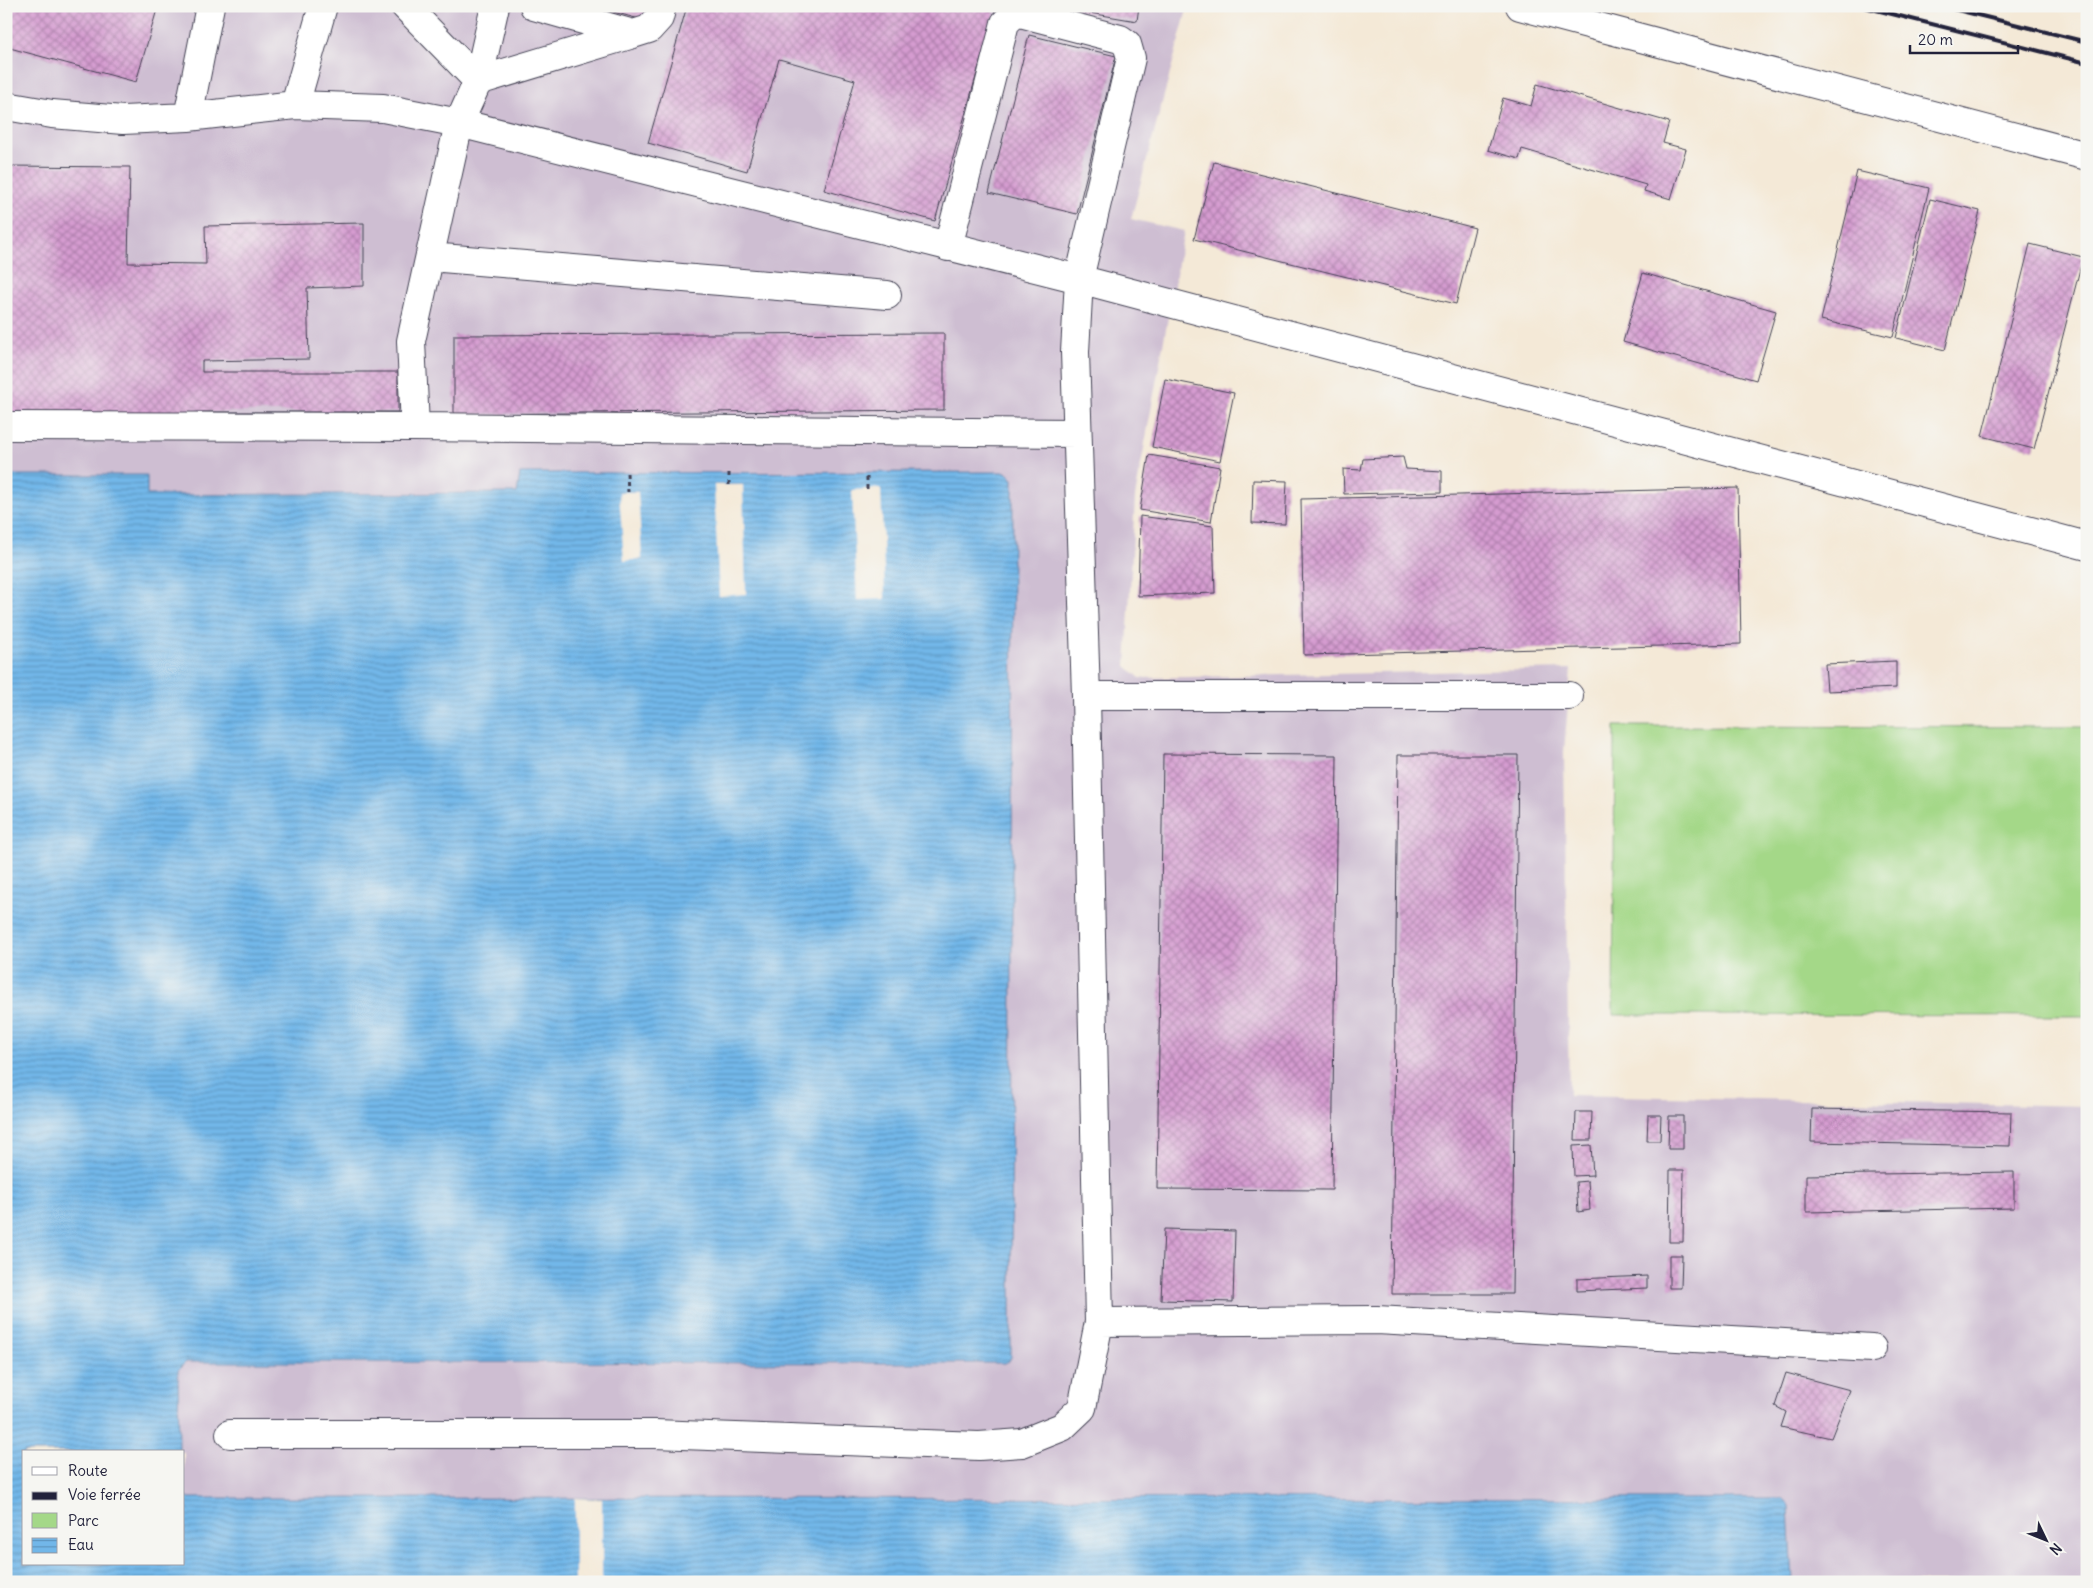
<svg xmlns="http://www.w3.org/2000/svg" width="2093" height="1588" font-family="Delius,sans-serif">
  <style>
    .industrial { fill: #cebed2; fill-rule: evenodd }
    .park { fill: #a4d888; stroke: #637d62 }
    .water { fill: url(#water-rules); stroke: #4a6c92 }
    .pier { fill: #f4e9d7 }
    .building { fill: url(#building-cross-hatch) }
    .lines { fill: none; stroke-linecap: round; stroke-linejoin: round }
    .minor-casing { stroke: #424052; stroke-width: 30 }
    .path { stroke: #424052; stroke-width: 3; stroke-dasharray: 4 4; stroke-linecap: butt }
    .minor { stroke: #fff; stroke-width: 28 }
    .rail { stroke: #22223b; stroke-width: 4 }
  </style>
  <defs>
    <pattern id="water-rules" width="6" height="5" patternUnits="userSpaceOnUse" patternTransform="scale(1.25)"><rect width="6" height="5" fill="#72b7e9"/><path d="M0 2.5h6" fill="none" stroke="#5d94be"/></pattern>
    <pattern id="building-cross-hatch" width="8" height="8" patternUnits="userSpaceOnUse" patternTransform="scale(1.25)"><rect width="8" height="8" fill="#d59bd0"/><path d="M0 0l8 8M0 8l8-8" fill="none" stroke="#ac7eaa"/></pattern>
  </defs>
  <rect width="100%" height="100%" fill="#f6f6f2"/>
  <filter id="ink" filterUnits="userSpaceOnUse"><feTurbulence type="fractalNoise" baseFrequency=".02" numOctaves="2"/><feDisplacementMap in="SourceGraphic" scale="10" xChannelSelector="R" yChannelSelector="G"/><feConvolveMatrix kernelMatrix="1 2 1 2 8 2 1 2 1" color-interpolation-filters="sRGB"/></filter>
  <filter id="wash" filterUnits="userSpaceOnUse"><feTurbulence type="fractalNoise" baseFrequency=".0096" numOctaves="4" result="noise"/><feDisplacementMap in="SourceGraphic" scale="20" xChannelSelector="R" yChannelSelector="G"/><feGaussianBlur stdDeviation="1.12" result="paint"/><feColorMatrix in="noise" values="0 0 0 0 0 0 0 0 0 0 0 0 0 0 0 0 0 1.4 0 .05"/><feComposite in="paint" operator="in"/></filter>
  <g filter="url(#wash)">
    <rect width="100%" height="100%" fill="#f4e9d7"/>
    <!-- industrial -->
    <path class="industrial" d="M6 6H1188L1131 219 1184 231 1135 497 1126 666 1140 678 1571 669 1564 752 1569 1095 2087 1106V1582H6ZM24 1452H184V1564H24Z"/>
    <!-- park -->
    <path class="park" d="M1615 726 2087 727V1016L1613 1015Z"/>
    <!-- water -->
    <path class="water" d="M1006 472 1013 479 1011 1357 1009 1361 1005 1363 186 1362 178 1370 179 1452H24V1564H184V1498L1782 1499 1789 1506 1793 1582H6V475H147V495L517 493 520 473Z"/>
    <!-- pier -->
    <path class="pier" d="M714 485H743L746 594 719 596Z
      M881 488 885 599 857 600 852 490Z
      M619 492H638L642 559 624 561Z
      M575 1498 602 1499V1582H575Z"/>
    <g id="blocks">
      <!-- building -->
      <path class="building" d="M6 6H158L136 82 6 47Z
        M591 6H651L647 21Z
        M687 6H996L935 221 824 190 855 80 779 59 747 171 648 143Z
        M1067 6H1139L1137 21 1066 9Z
        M1029 35 1116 56 1077 214 989 193Z
        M1537 84 1669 122 1663 143 1686 149 1671 199 1644 191 1646 185 1522 149 1519 159 1488 150 1503 98 1531 106Z
        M1214 162 1475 228 1456 304 1194 239Z
        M6 166 130 167 128 263 206 264 205 226 364 223V286L307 288 309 359 202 361V372H398V412H200L126 419 6 418Z
        M1857 171 1929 188 1893 337 1821 320Z
        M1930 199 1980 211 1945 350 1896 338Z
        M2030 244 2083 257 2034 449 1982 436Z
        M1643 273 1776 311 1756 380 1623 342Z
        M944 333V410L454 414V335Z
        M1165 379 1234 393 1220 461 1152 447Z
        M1149 455 1220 467 1211 522 1140 510Z
        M1403 457 1406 469 1442 471V492L1344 494 1343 469 1361 470 1363 459Z
        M1253 480 1287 481 1285 524 1252 523Z
        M1738 488 1741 644 1304 655 1301 499Z
        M1140 516 1213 526 1215 593 1138 596Z
        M1896 661V688L1827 691 1825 664Z
        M1163 754 1337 755 1332 1190 1157 1189Z
        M1398 755H1518L1512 1294H1392Z
        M1812 1109 2011 1112 2010 1146 1811 1142Z
        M1576 1112H1592L1591 1140H1575Z
        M1648 1115H1661L1660 1141H1647Z
        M1669 1116H1683V1149H1668Z
        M1591 1145 1593 1175 1574 1176 1573 1146Z
        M1670 1170H1684L1683 1242H1669Z
        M2014 1172V1208L1806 1212V1175Z
        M1588 1181 1590 1210 1578 1212 1576 1182Z
        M1164 1229 1235 1231 1233 1302 1161 1300Z
        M1669 1255H1682L1681 1288H1669Z
        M1647 1276V1288L1577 1291V1279Z
        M1786 1373 1850 1390 1831 1438 1781 1427 1786 1412 1775 1406Z"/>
    </g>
  </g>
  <g filter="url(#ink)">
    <use href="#blocks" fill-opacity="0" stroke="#424052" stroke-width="1"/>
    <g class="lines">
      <!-- minor casing -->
      <g class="minor-casing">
        <path id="minor" d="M405 6 478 81 633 34
          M534 6 633 34 649 29 659 18 662 6
          M1520 6 2087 156
          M295 105 323 6
          M6 106 52 114 123 120 188 117 295 105 383 108 459 123 1079 279 2087 546
          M188 117 210 6
          M430 257 887 295
          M6 426 415 427 1077 433
          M415 427 411 341 459 123 478 81 495 6
          M1086 696H1569
          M1099 1322 1377 1320 1872 1348
          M230 1434H655L979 1446 1022 1443 1062 1427 1082 1408 1099 1322 1086 696 1075 352 1079 279 1131 58 1127 44 1120 39 1020 13 1013 15 1005 23 948 247"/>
      </g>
      <!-- path -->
      <path class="path" d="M627 473 628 492
        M729 473V485
        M867 489V473"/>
      <!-- minor -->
      <use href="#minor" class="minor"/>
      <!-- rail -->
      <path class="rail" d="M1860 6 2087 63
        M1941 6 2087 42"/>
    </g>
  </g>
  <!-- margin -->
  <rect width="2093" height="1588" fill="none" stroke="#f6f6f2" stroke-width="25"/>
  <!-- legend -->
  <rect x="22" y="1450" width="162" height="115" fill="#f6f6f2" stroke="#a1a1a9"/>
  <rect x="32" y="1467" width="25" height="8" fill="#ffffff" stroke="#a1a1a9"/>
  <text x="68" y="1476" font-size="15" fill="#22223b">Route</text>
  <rect x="32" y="1492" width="25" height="8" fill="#22223b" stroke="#a1a1a9"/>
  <text x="68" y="1500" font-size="15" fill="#22223b">Voie ferrée</text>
  <rect x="32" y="1513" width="25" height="15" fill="#a4d888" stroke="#a1a1a9"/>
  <text x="68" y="1526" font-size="15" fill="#22223b">Parc</text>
  <rect x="32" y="1538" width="25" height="15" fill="url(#water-rules)" stroke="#a1a1a9"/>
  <text x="68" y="1550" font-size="15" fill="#22223b">Eau</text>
  <!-- north arrow -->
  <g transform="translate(2046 1540) rotate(133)" stroke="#f6f6f2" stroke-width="4" paint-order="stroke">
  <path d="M0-4L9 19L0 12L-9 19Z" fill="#22223b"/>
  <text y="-8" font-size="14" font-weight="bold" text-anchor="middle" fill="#22223b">N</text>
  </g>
  <!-- scale -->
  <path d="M1910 45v8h108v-8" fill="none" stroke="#22223b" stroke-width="2.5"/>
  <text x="1918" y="45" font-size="15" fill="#22223b" stroke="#f6f6f2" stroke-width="4" paint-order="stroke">20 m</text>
</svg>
